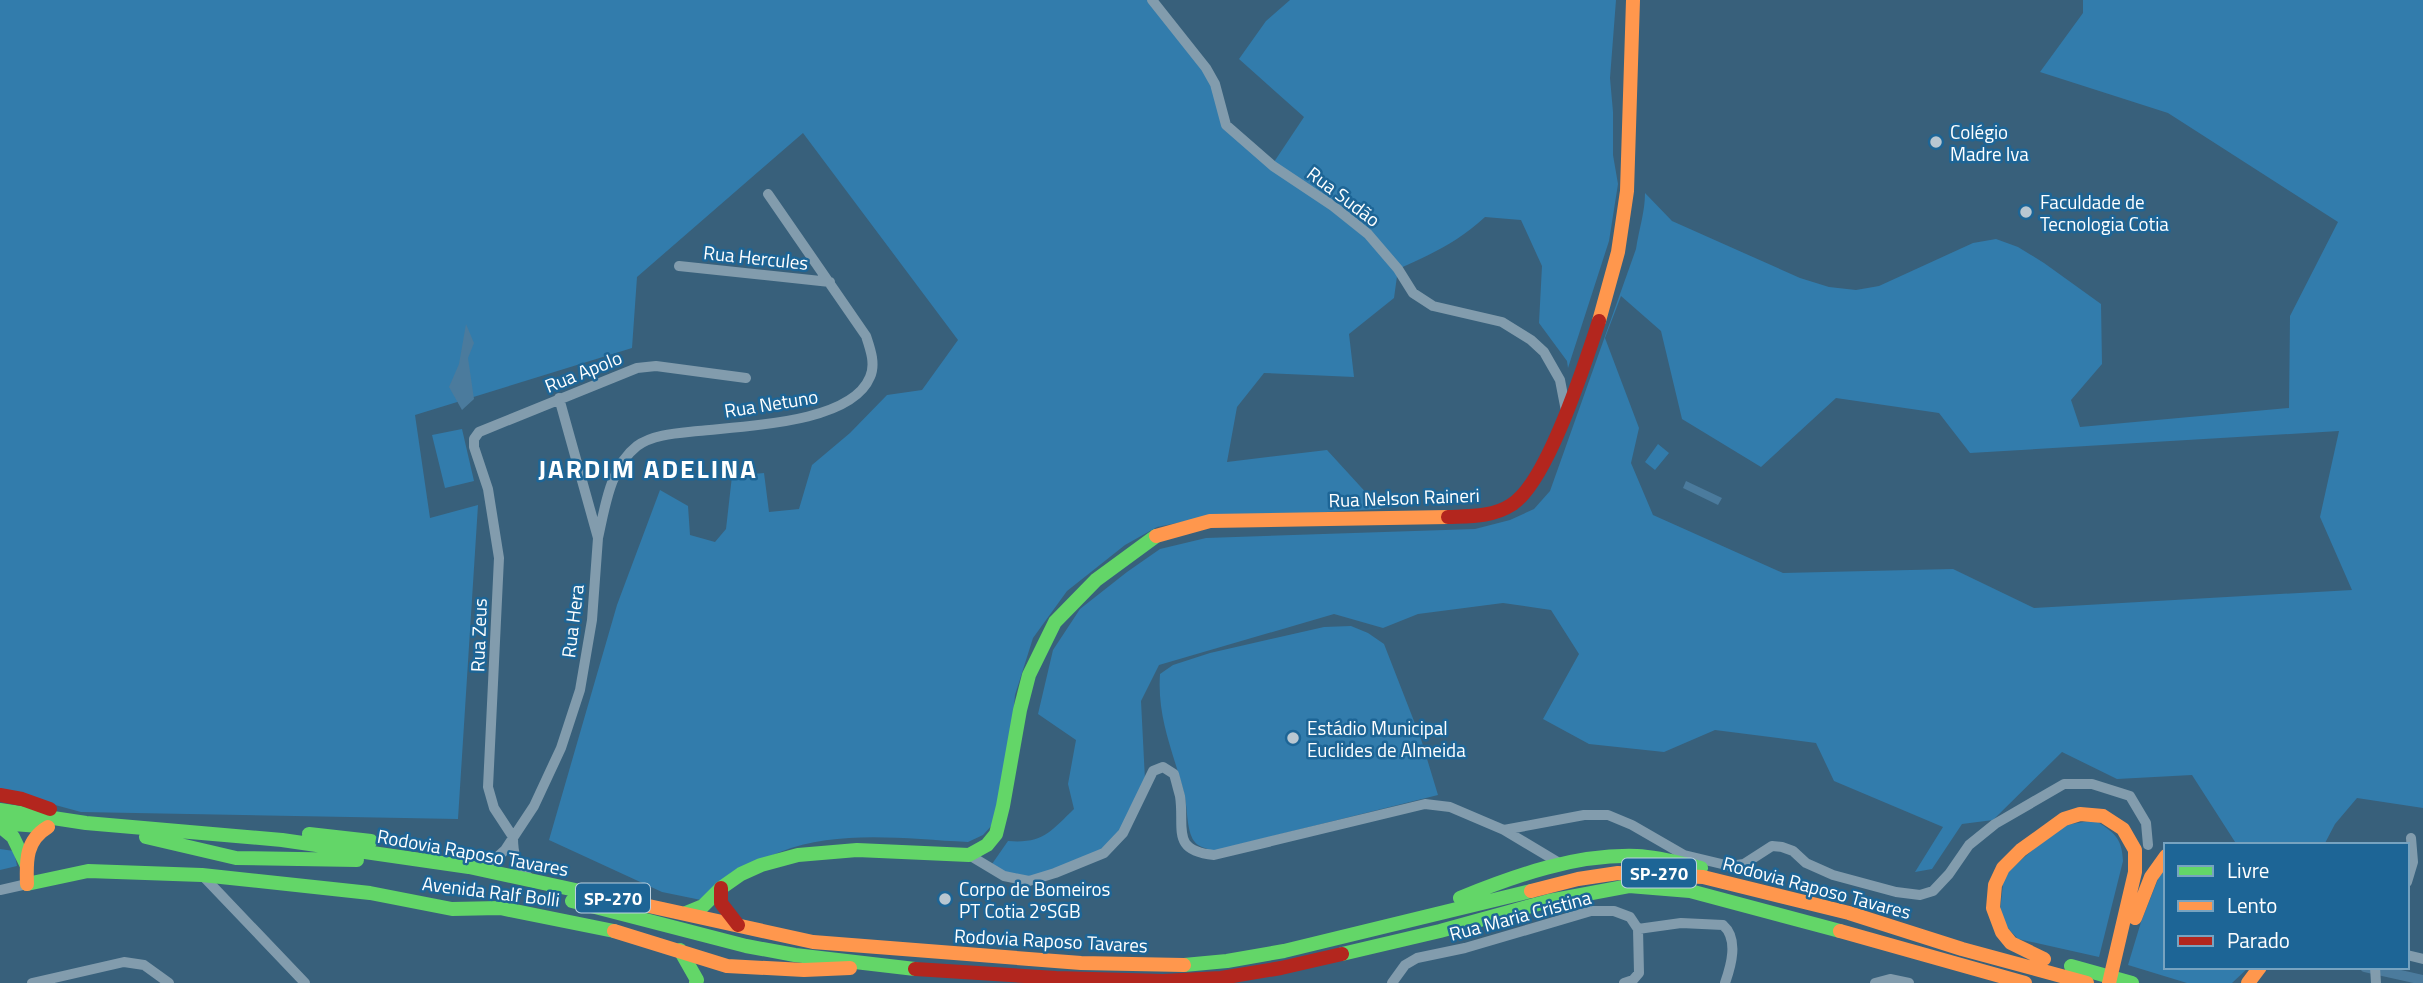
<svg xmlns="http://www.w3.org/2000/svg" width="2423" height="983" font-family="'Titillium Web',sans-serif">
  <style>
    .green { fill: #327cac; fill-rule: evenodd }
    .water { fill: #4b7b9d }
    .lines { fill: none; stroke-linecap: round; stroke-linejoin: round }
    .canal { stroke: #4b7b9d; stroke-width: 10 }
    .street { stroke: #829cad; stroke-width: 10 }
    .fast { stroke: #63d668; stroke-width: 14 }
    .slow { stroke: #ff974d; stroke-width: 14 }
    .jam { stroke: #b3261e; stroke-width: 14 }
    .poi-dot { fill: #b9c7d1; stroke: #1d6596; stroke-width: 2.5 }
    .labels { text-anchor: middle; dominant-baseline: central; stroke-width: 5; stroke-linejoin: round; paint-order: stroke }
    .shield { fill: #1d6596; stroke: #bbd1e0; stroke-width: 2 }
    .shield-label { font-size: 18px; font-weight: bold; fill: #fff }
    .poi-label { font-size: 19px; fill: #fff; stroke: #1d6596; text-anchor: start }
    .street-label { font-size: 19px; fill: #fff; stroke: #1d6596 }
    .district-label { font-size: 26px; font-weight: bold; letter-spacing: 2px; fill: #fff; stroke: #1d6596 }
  </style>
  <rect width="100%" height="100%" fill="#38607b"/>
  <!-- green -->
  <path class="green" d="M0 0H1152L1206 68 1226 125 1274 162 1304 117 1239 59 1266 21 1290 0H1616L1610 78 1613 112V155L1618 184 1609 241 1568 368 1567 361 1539 323 1542 266 1521 220 1485 217C1458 242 1432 254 1398 269L1394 298 1349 334 1354 377 1264 373 1237 407 1227 462 1327 450 1381 509 1197 519 1157 527 1125 545 1067 591 1033 638 1015 695 1007 783 993 824 983 835 968 842C906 839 839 829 780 852 751 863 726 882 701 900L662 892 549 840 617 605 660 490 688 506 690 535 715 542 726 529 732 476 764 473 769 512 799 509 812 465 850 433 887 395 922 390 958 340 803 133 637 277 632 348 415 415 430 518 478 505 458 819 81 812 0 790Z
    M2083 0H2423V808L2357 798 2335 824 2324 845H2237L2192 775 2117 779 2062 752 1993 820 1962 824 1932 869 1915 872 1943 827 1834 781 1816 743 1715 730 1664 752 1589 744 1543 719 1579 654 1551 610 1503 603 1418 614 1383 628 1334 614 1159 665 1141 701 1145 780 1122 832 1103 851 1028 879 1003 874 992 864 1008 841C1043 844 1051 831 1074 809L1068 784 1076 740 1038 714 1053 650 1080 609 1127 572 1160 549 1206 538 1475 529 1510 520 1534 509 1550 491 1636 249C1639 229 1645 212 1645 193L1672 221 1800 278 1829 287 1856 290 1879 286 1973 243 1996 239 2018 247 2044 263 2101 304 2102 364 2071 400 2080 427 2289 408 2290 316 2338 222 2168 113 2040 72 2083 13ZM1621 296 1661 331 1682 419 1761 467 1836 398 1939 413 1970 453 2339 431 2320 517 2352 590 2034 608 1953 569 1783 573 1653 515 1631 463 1639 428 1605 338Z
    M462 429 474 481 445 488 432 435Z
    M1658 444 1669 453 1655 470 1645 462Z
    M1351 626 1368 633 1384 644 1421 739 1438 795 1213 851C1206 848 1198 847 1194 841 1186 829 1188 808 1184 793 1173 751 1157 718 1160 674L1173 665 1210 653 1324 627Z
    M2095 820C2114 833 2122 837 2123 861L2099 957 2018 939 2004 924 2000 911 2004 875 2060 826Z
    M0 849 14 851 17 866 0 870Z
    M2166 859V967H2249L2232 983H2187L2128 965 2141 922Z"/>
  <!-- water -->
  <path class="water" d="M466 324 474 343 468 358 474 399 462 410 449 387 459 364Z
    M1686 481 1722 498 1718 505 1683 488Z"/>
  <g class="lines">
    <!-- canal -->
    <path class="canal" d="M2365 967 2423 980"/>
    <!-- street -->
    <path class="street" d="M1152 0 1206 68 1215 84 1226 125 1273 166 1333 206 1368 234 1398 269 1413 293 1433 306 1502 322 1531 340 1544 352 1560 380 1566 411
      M679 266 830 282
      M598 538C605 507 610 467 637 446 653 434 679 433 698 431 742 426 851 424 870 377 876 364 870 348 866 336L768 194
      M1504 830 1561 864
      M513 837 494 808 488 787 499 558 488 489 474 447V439L479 432 637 368 656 366 746 378
      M513 837C513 855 516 864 528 877
      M969 855 1004 876 1029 881 1055 873 1104 853 1123 833 1153 771 1163 767 1174 774C1176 781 1178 789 1180 796 1185 828 1170 851 1214 855L1425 804 1450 807 1504 830 1584 815H1608L1632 825 1684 855 1730 866 1744 864 1772 846 1782 847 1793 851 1806 863 1833 875 1896 892 1920 895 1933 891 1949 874 1969 845 1995 824 2064 784H2092L2130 796 2146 823 2148 845
      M479 867 494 860 505 850 534 806 561 748 580 690 592 620 598 538 559 398
      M202 875 305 983
      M2407 882 2413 862 2411 838
      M0 890 27 884
      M1638 929 1681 923 1723 925C1739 939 1731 966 1725 983
      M2407 955 2423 959
      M2375 967 2376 983
      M32 983 124 962 144 965 169 983
      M1392 983 1405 965 1417 958 1465 948 1591 911H1614L1630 917 1638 929
      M1624 983 1633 980 1639 973 1638 929
      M1875 983 1890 979 1909 983"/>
    <!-- fast -->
    <path class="fast" d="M0 810 86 823 282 840 469 867 635 903
      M0 823 39 826
      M0 826 13 837 26 864
      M309 834 371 841
      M146 837 236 858 357 860
      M27 884 88 871 202 875 370 893 452 909 500 908 614 931
      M1460 898C1516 875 1576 854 1637 856 1659 857 1680 863 1701 868
      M572 901 746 946 795 955 915 969
      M686 913 703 906 721 888 741 874 761 865 798 855 857 850 969 855 987 845 996 834 1003 806 1020 710 1029 675 1055 622 1096 580 1156 536
      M680 950 697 980 696 983
      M1342 954 1440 931 1549 901 1629 886 1690 891 1840 931
      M1184 965 1227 961 1284 951 1531 891
      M2071 966 2132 983"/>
    <!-- slow -->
    <path class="slow" d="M1599 321 1618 252 1627 191 1633 0
      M1156 536 1210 521 1448 517
      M27 884C26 860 26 840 48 827
      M1531 891 1578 879 1618 873 1703 877 1849 913 1962 949 2087 983
      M635 903 813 942 1081 963 1184 965
      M2135 918 2151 877 2166 856
      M614 931 727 966 804 970 850 968
      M1840 931 2025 983
      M2044 959 2011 943 2002 932 1993 908 1995 885 2003 868 2021 850 2064 819 2080 814 2103 816 2123 829 2135 850V872L2109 983
      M2248 983 2260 967"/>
    <!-- jam -->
    <path class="jam" d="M1448 517C1469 516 1493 517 1511 505 1547 484 1585 363 1599 321
      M0 795 22 799 50 809
      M721 888V903L738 925
      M915 969 1056 978 1163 981 1221 978 1281 968 1342 954"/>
  </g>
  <!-- markers -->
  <g class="poi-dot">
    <circle cx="1936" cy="142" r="7"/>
    <circle cx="2026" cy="212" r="7"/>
    <circle cx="1293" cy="738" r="7"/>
    <circle cx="945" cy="899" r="7"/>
  </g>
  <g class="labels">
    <!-- shield labels -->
    <g class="shield">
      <rect x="1622" y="858.5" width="74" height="29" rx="5"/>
      <rect x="576" y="883.5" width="74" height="29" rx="5"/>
    </g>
    <g class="shield-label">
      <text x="1659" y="873">SP-270</text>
      <text x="613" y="898">SP-270</text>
    </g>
    <!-- poi labels -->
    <g class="poi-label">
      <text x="1950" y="131">Colégio<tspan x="1950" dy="22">Madre Iva</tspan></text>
      <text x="2040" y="201">Faculdade de<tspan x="2040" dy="22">Tecnologia Cotia</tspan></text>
      <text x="1307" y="727">Estádio Municipal<tspan x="1307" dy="22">Euclides de Almeida</tspan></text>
      <text x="959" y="888">Corpo de Bomeiros<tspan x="959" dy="22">PT Cotia 2ºSGB</tspan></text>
    </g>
    <!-- street labels -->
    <g class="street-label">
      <text transform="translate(1344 196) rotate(37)">Rua Sudão</text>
      <text transform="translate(756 257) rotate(6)">Rua Hercules</text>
      <text transform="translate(583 371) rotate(-22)">Rua Apolo</text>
      <text transform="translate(771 403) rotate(-9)">Rua Netuno</text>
      <text transform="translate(1404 497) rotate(-2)">Rua Nelson Raineri</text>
      <text transform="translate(572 621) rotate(-83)">Rua Hera</text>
      <text transform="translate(478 635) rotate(-88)">Rua Zeus</text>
      <text transform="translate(473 852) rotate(10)">Rodovia Raposo Tavares</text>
      <text transform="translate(1817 887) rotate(15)">Rodovia Raposo Tavares</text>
      <text transform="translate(491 891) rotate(7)">Avenida Ralf Bolli</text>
      <text transform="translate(1520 915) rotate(-15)">Rua Maria Cristina</text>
      <text transform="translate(1051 940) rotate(3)">Rodovia Raposo Tavares</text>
    </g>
    <!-- district labels -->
    <g class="district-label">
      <text x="648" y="468">JARDIM ADELINA</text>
    </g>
  </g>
  <!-- legend -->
  <rect x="2164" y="843" width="245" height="126" fill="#1d6596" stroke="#77a3c0" stroke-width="2"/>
  <rect x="2178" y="866" width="35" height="10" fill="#63d668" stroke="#77a3c0" stroke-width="2"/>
  <text x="2227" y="878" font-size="21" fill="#ffffff">Livre</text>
  <rect x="2178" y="901" width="35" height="10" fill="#ff974d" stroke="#77a3c0" stroke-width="2"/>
  <text x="2227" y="913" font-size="21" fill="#ffffff">Lento</text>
  <rect x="2178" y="936" width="35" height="10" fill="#b3261e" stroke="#77a3c0" stroke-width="2"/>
  <text x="2227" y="948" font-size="21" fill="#ffffff">Parado</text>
</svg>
